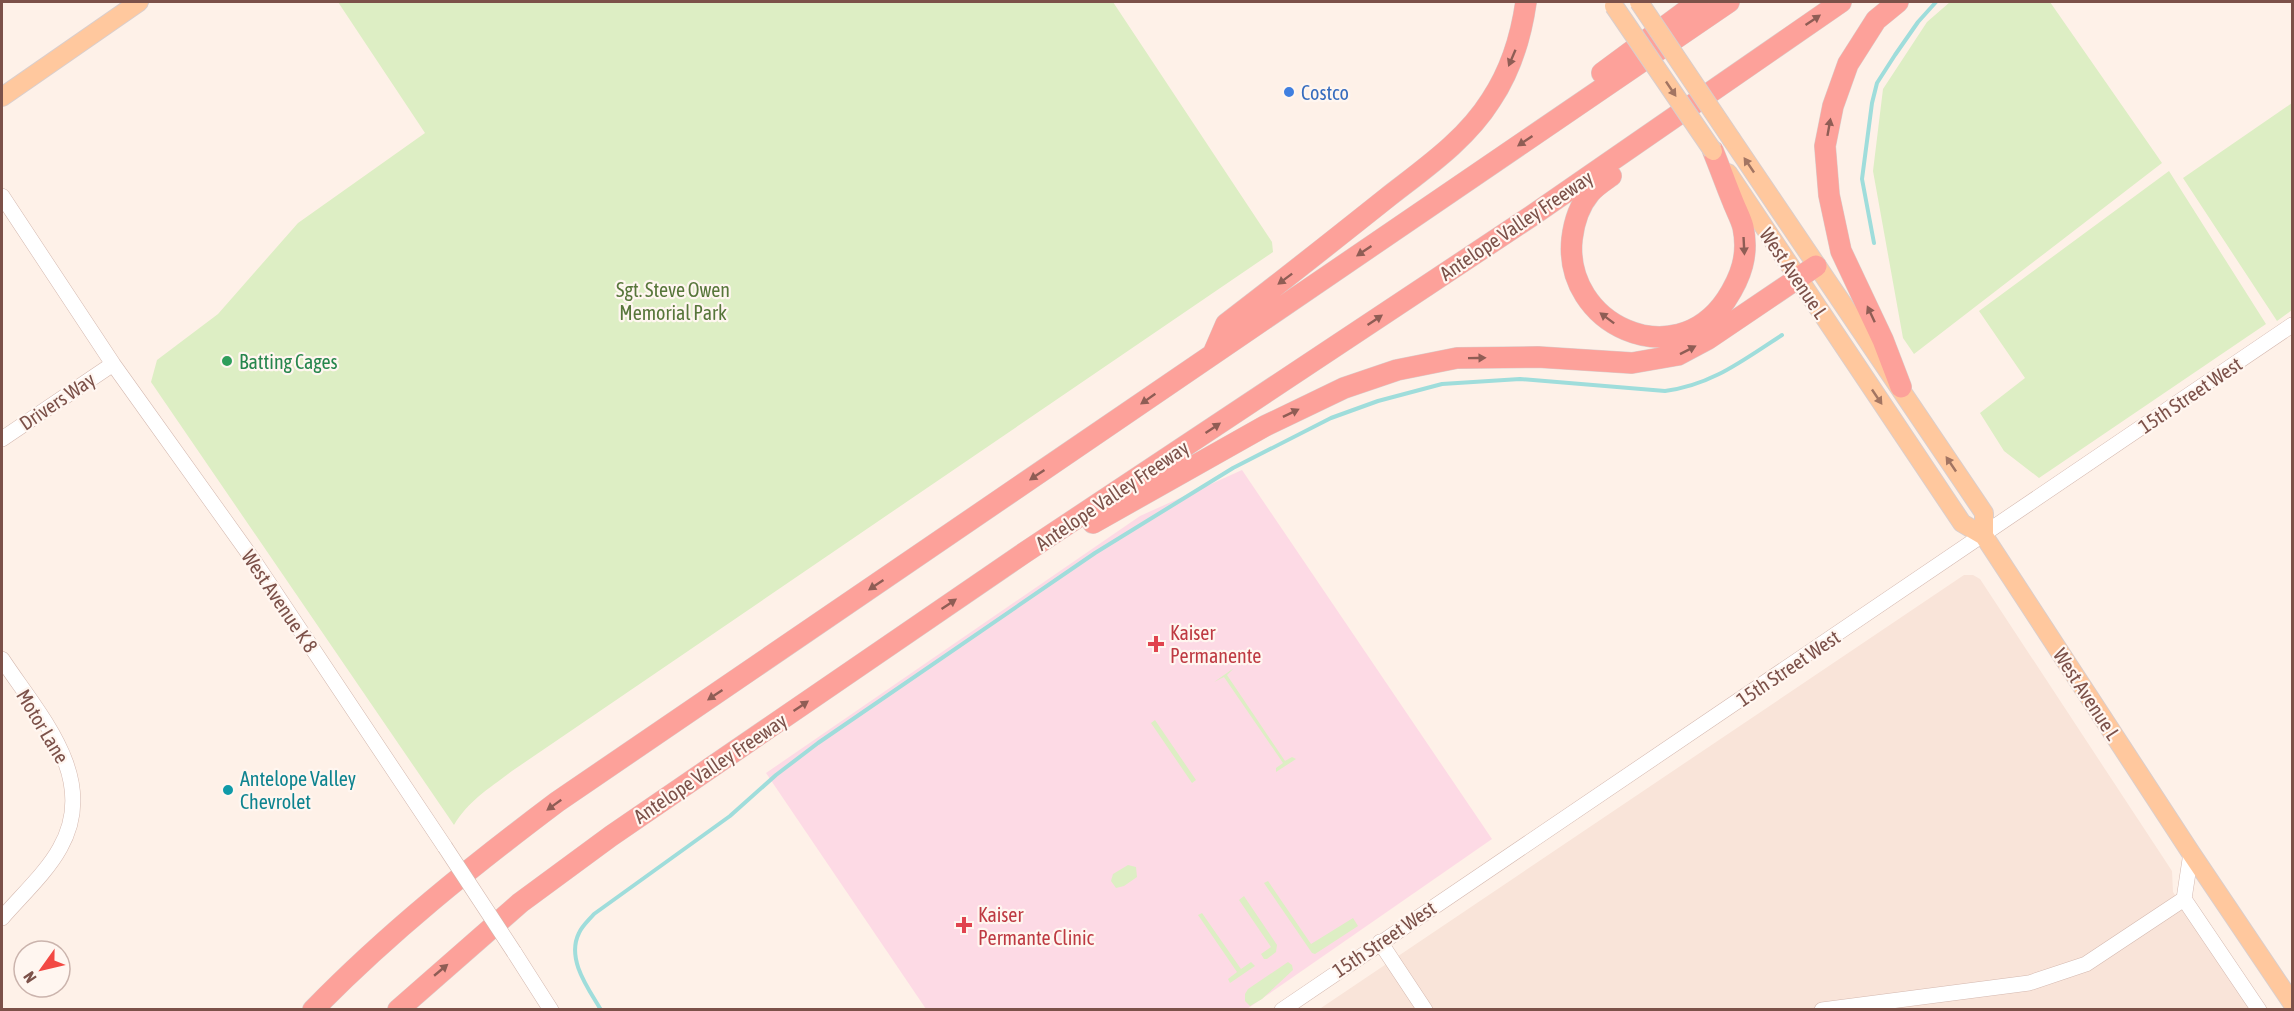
<svg xmlns="http://www.w3.org/2000/svg" width="2294" height="1011" font-family="'Asap Condensed',sans-serif">
  <style>
    .residential { fill: #f9e4d9 }
    .medical { fill: #fddae5 }
    .green { fill: #ddeec4 }
    .lines { fill: none; stroke-linecap: round; stroke-linejoin: round }
    .stream { stroke: #9fdddb; stroke-width: 4 }
    .minor-casing { stroke: #d4b8af; stroke-width: 16 }
    .major-casing { stroke: #dacecc; stroke-width: 20 }
    .highway-casing { stroke: #dacecc; stroke-width: 22 }
    .minor { stroke: #fff; stroke-width: 15 }
    .major { stroke: #ffc89e; stroke-width: 18 }
    .highway { stroke: #fda19a; stroke-width: 21 }
    .minor-bridge-casing { stroke: #d4b8af; stroke-width: 16; stroke-linecap: butt }
    .major-bridge-casing { stroke: #dacecc; stroke-width: 20; stroke-linecap: butt }
    .minor-bridge { stroke: #fff; stroke-width: 15 }
    .major-bridge { stroke: #ffc89e; stroke-width: 18 }
    .oneway { fill: #8f5d55 }
    .oneway2 { fill: #a37562 }
    .shop-dot { fill: #3f7fe0; stroke: #fff6f0; stroke-width: 2 }
    .leisure-dot { fill: #2e9e5b; stroke: #fff6f0; stroke-width: 2 }
    .health-dot { fill: #e0444e; stroke: #fff6f0; stroke-width: 2 }
    .culture-dot { fill: #0f9aa8; stroke: #fff6f0; stroke-width: 2 }
    .labels { text-anchor: middle; dominant-baseline: central; stroke-width: 4.5; stroke-linejoin: round; paint-order: stroke }
    .shop-label { font-size: 20px; fill: #366cbe; stroke: #fff6f0; text-anchor: start }
    .street-label { font-size: 20px; fill: #7c5149; stroke: #fff6f0 }
    .park-label { font-size: 20px; fill: #57763a; stroke: #fff6f0 }
    .leisure-label { font-size: 20px; fill: #27864d; stroke: #fff6f0; text-anchor: start }
    .health-label { font-size: 20px; fill: #be3a42; stroke: #fff6f0; text-anchor: start }
    .culture-label { font-size: 20px; fill: #0d838f; stroke: #fff6f0; text-anchor: start }
  </style>
  <rect width="100%" height="100%" fill="#fef1e8"/>
  <!-- residential -->
  <path class="residential" d="M1964 575H1973L1980 579 2172 871 2173 892 2251 1009 1318 1010Z"/>
  <!-- medical -->
  <path class="medical" d="M1242 470 1492 839 1247 1009H926L766 773 1140 516Z"/>
  <!-- green -->
  <path class="green" d="M338 2H1113L1272 242 1273 252 512 771C490 788 468 801 454 825L151 382 157 360 218 314 298 223 425 133Z
    M1950 2H2050L2162 163 1914 354 1903 338 1873 171 1883 89 1927 22Z
    M2292 103V310L2277 321 2183 178Z
    M2169 171 2266 324 2039 478 2004 451 1980 413 2025 378 1979 311Z
    M1234 668 1227 675 1285 761 1292 757 1296 759 1276 772V768L1283 763 1224 677 1214 682Z
    M1155 720 1196 780 1192 783 1151 723Z
    M1128 865 1136 867 1137 877 1124 886 1116 888 1111 881 1113 874Z
    M1268 881 1311 944 1353 918 1358 926 1315 954 1312 953 1264 883Z
    M1244 896 1277 945 1276 952 1267 959H1264L1261 954 1271 947 1239 900Z
    M1202 913 1241 969 1251 962 1255 966 1230 983 1228 979 1237 972 1198 915Z
    M1288 962 1292 965 1293 970 1262 999 1250 1006 1245 1001V994L1248 989Z"/>
  <g class="lines">
    <!-- stream -->
    <path class="stream" d="M1874 243 1862 179 1872 103 1877 83 1895 55 1918 22 1936 2
      M601 1010C588 988 566 959 579 933 582 926 589 920 594 914L730 816 776 775 818 743 1095 553 1233 468 1331 418 1378 401 1442 384 1520 379 1665 391C1712 385 1743 360 1782 335"/>
    <!-- minor casing -->
    <g class="minor-casing">
      <path id="minor" d="M2 196 113 364 254 561 445 847
        M2 439 113 364
        M2 659C38 714 100 778 60 848 47 872 20 897 2 918
        M2191 853 2184 899 2259 1010
        M1380 942 1425 1010
        M514 952 551 1010
        M1282 1010 2292 325
        M1822 1010 2029 983 2086 964 2184 899"/>
    </g>
    <!-- major casing -->
    <g class="major-casing">
      <path id="major" d="M2 97 139 2
        M1732 140 1984 513V536
        M1728 173 1962 523 1984 536 2191 853 2292 1003"/>
    </g>
    <!-- highway casing -->
    <g class="highway-casing">
      <path id="highway" d="M1898 2 1876 20 1848 64 1833 106 1825 146 1829 195 1841 251 1883 340 1901 387
        M1602 73 1698 2
        M1611 176C1604 181 1596 186 1590 193 1579 206 1574 222 1572 239 1563 324 1674 376 1726 300 1741 277 1749 255 1743 227 1741 219 1736 210 1733 202 1726 185 1720 168 1713 151
        M1213 354 1226 324C1280 283 1334 240 1388 197 1425 168 1466 140 1491 100 1511 70 1521 37 1526 2
        M1093 523 1265 426 1344 388 1397 370 1457 358 1538 357 1632 363 1678 355 1708 339 1816 266
        M313 1010C388 933 472 866 557 802L1729 2
        M398 1010 520 903 611 836 1024 553 1530 217 1841 2"/>
    </g>
    <!-- minor -->
    <use href="#minor" class="minor"/>
    <!-- major -->
    <use href="#major" class="major"/>
    <!-- highway -->
    <use href="#highway" class="highway"/>
    <!-- minor-bridge casing -->
    <g class="minor-bridge-casing">
      <path id="minor-bridge" d="M445 847 514 952"/>
    </g>
    <!-- major-bridge casing -->
    <g class="major-bridge-casing">
      <path id="major-bridge" d="M1639 2 1732 140
        M1614 6 1713 151"/>
    </g>
    <!-- minor-bridge -->
    <use href="#minor-bridge" class="minor-bridge"/>
    <!-- major-bridge -->
    <use href="#major-bridge" class="major-bridge"/>
  </g>
  <!-- one-way arrows -->
  <defs><path id="oneway-solid" d="M-6-.8H1V-3.2L6.5 0L1 3.2V.8H-6Z" transform="scale(1.5)"/></defs>
  <g class="oneway">
    <use href="#oneway-solid" transform="translate(1813 20) rotate(-34)"/>
    <use href="#oneway-solid" transform="translate(1512 58) rotate(113)"/>
    <use href="#oneway-solid" transform="translate(1829 127) rotate(-80)"/>
    <use href="#oneway-solid" transform="translate(1525 141) rotate(146)"/>
    <use href="#oneway-solid" transform="translate(1744 246) rotate(87)"/>
    <use href="#oneway-solid" transform="translate(1364 251) rotate(146)"/>
    <use href="#oneway-solid" transform="translate(1285 279) rotate(143)"/>
    <use href="#oneway-solid" transform="translate(1871 314) rotate(-115)"/>
    <use href="#oneway-solid" transform="translate(1607 318) rotate(-143)"/>
    <use href="#oneway-solid" transform="translate(1375 320) rotate(-34)"/>
    <use href="#oneway-solid" transform="translate(1688 350) rotate(-27)"/>
    <use href="#oneway-solid" transform="translate(1477 358) rotate(-1)"/>
    <use href="#oneway-solid" transform="translate(1148 399) rotate(145)"/>
    <use href="#oneway-solid" transform="translate(1291 413) rotate(-26)"/>
    <use href="#oneway-solid" transform="translate(1213 428) rotate(-34)"/>
    <use href="#oneway-solid" transform="translate(1037 475) rotate(146)"/>
    <use href="#oneway-solid" transform="translate(876 585) rotate(146)"/>
    <use href="#oneway-solid" transform="translate(949 604) rotate(-34)"/>
    <use href="#oneway-solid" transform="translate(715 695) rotate(146)"/>
    <use href="#oneway-solid" transform="translate(801 706) rotate(-34)"/>
    <use href="#oneway-solid" transform="translate(554 805) rotate(144)"/>
    <use href="#oneway-solid" transform="translate(441 970) rotate(-40)"/>
  </g>
  <g class="oneway2">
    <use href="#oneway-solid" transform="translate(1671 89) rotate(56)"/>
    <use href="#oneway-solid" transform="translate(1749 165) rotate(-124)"/>
    <use href="#oneway-solid" transform="translate(1877 397) rotate(56)"/>
    <use href="#oneway-solid" transform="translate(1951 464) rotate(-124)"/>
  </g>
  <!-- markers -->
  <circle class="shop-dot" cx="1289" cy="92" r="6"/>
  <circle class="leisure-dot" cx="227" cy="361" r="6"/>
  <g class="health-dot">
    <path d="M1153 635h6v6h6v6h-6v6h-6v-6h-6v-6h6z"/>
    <path d="M961 916h6v6h6v6h-6v6h-6v-6h-6v-6h6z"/>
  </g>
  <circle class="culture-dot" cx="228" cy="790" r="6"/>
  <g class="labels">
    <!-- shop labels -->
    <g class="shop-label">
      <text x="1301" y="92">Costco</text>
    </g>
    <!-- street labels -->
    <g class="street-label">
      <text transform="translate(1516 225) rotate(-34)">Antelope Valley Freeway</text>
      <text transform="translate(1794 273) rotate(56)">West Avenue L</text>
      <text transform="translate(2190 395) rotate(-34)">15th Street West</text>
      <text transform="translate(57 401) rotate(-34)">Drivers Way</text>
      <text transform="translate(1112 495) rotate(-34)">Antelope Valley Freeway</text>
      <text transform="translate(280 601) rotate(56)">West Avenue K 8</text>
      <text transform="translate(1788 668) rotate(-34)">15th Street West</text>
      <text transform="translate(2087 694) rotate(57)">West Avenue L</text>
      <text transform="translate(43 726) rotate(59)">Motor Lane</text>
      <text transform="translate(710 768) rotate(-34)">Antelope Valley Freeway</text>
      <text transform="translate(1384 939) rotate(-34)">15th Street West</text>
    </g>
    <!-- park labels -->
    <g class="park-label">
      <text x="673" y="289">Sgt. Steve Owen<tspan x="673" dy="23">Memorial Park</tspan></text>
    </g>
    <!-- leisure labels -->
    <g class="leisure-label">
      <text x="239" y="361">Batting Cages</text>
    </g>
    <!-- health labels -->
    <g class="health-label">
      <text x="1170" y="632">Kaiser<tspan x="1170" dy="23">Permanente</tspan></text>
      <text x="978" y="914">Kaiser<tspan x="978" dy="23">Permante Clinic</tspan></text>
    </g>
    <!-- culture labels -->
    <g class="culture-label">
      <text x="240" y="778">Antelope Valley<tspan x="240" dy="23">Chevrolet</tspan></text>
    </g>
  </g>
  <!-- border -->
  <rect width="2294" height="1011" fill="none" stroke="#7c5149" stroke-width="6"/>
  <!-- north arrow -->
  <g transform="translate(42 969) rotate(236)"><circle r="28" fill="#fff6f0" stroke="#cbb4ad" stroke-width="1.5"/>
  <path d="M0-4.5L10 22L0 15L-10 22Z" fill="#f24943"/>
  <text y="-9" font-size="16" font-weight="bold" text-anchor="middle" fill="#7c5149">N</text>
  </g>
</svg>
